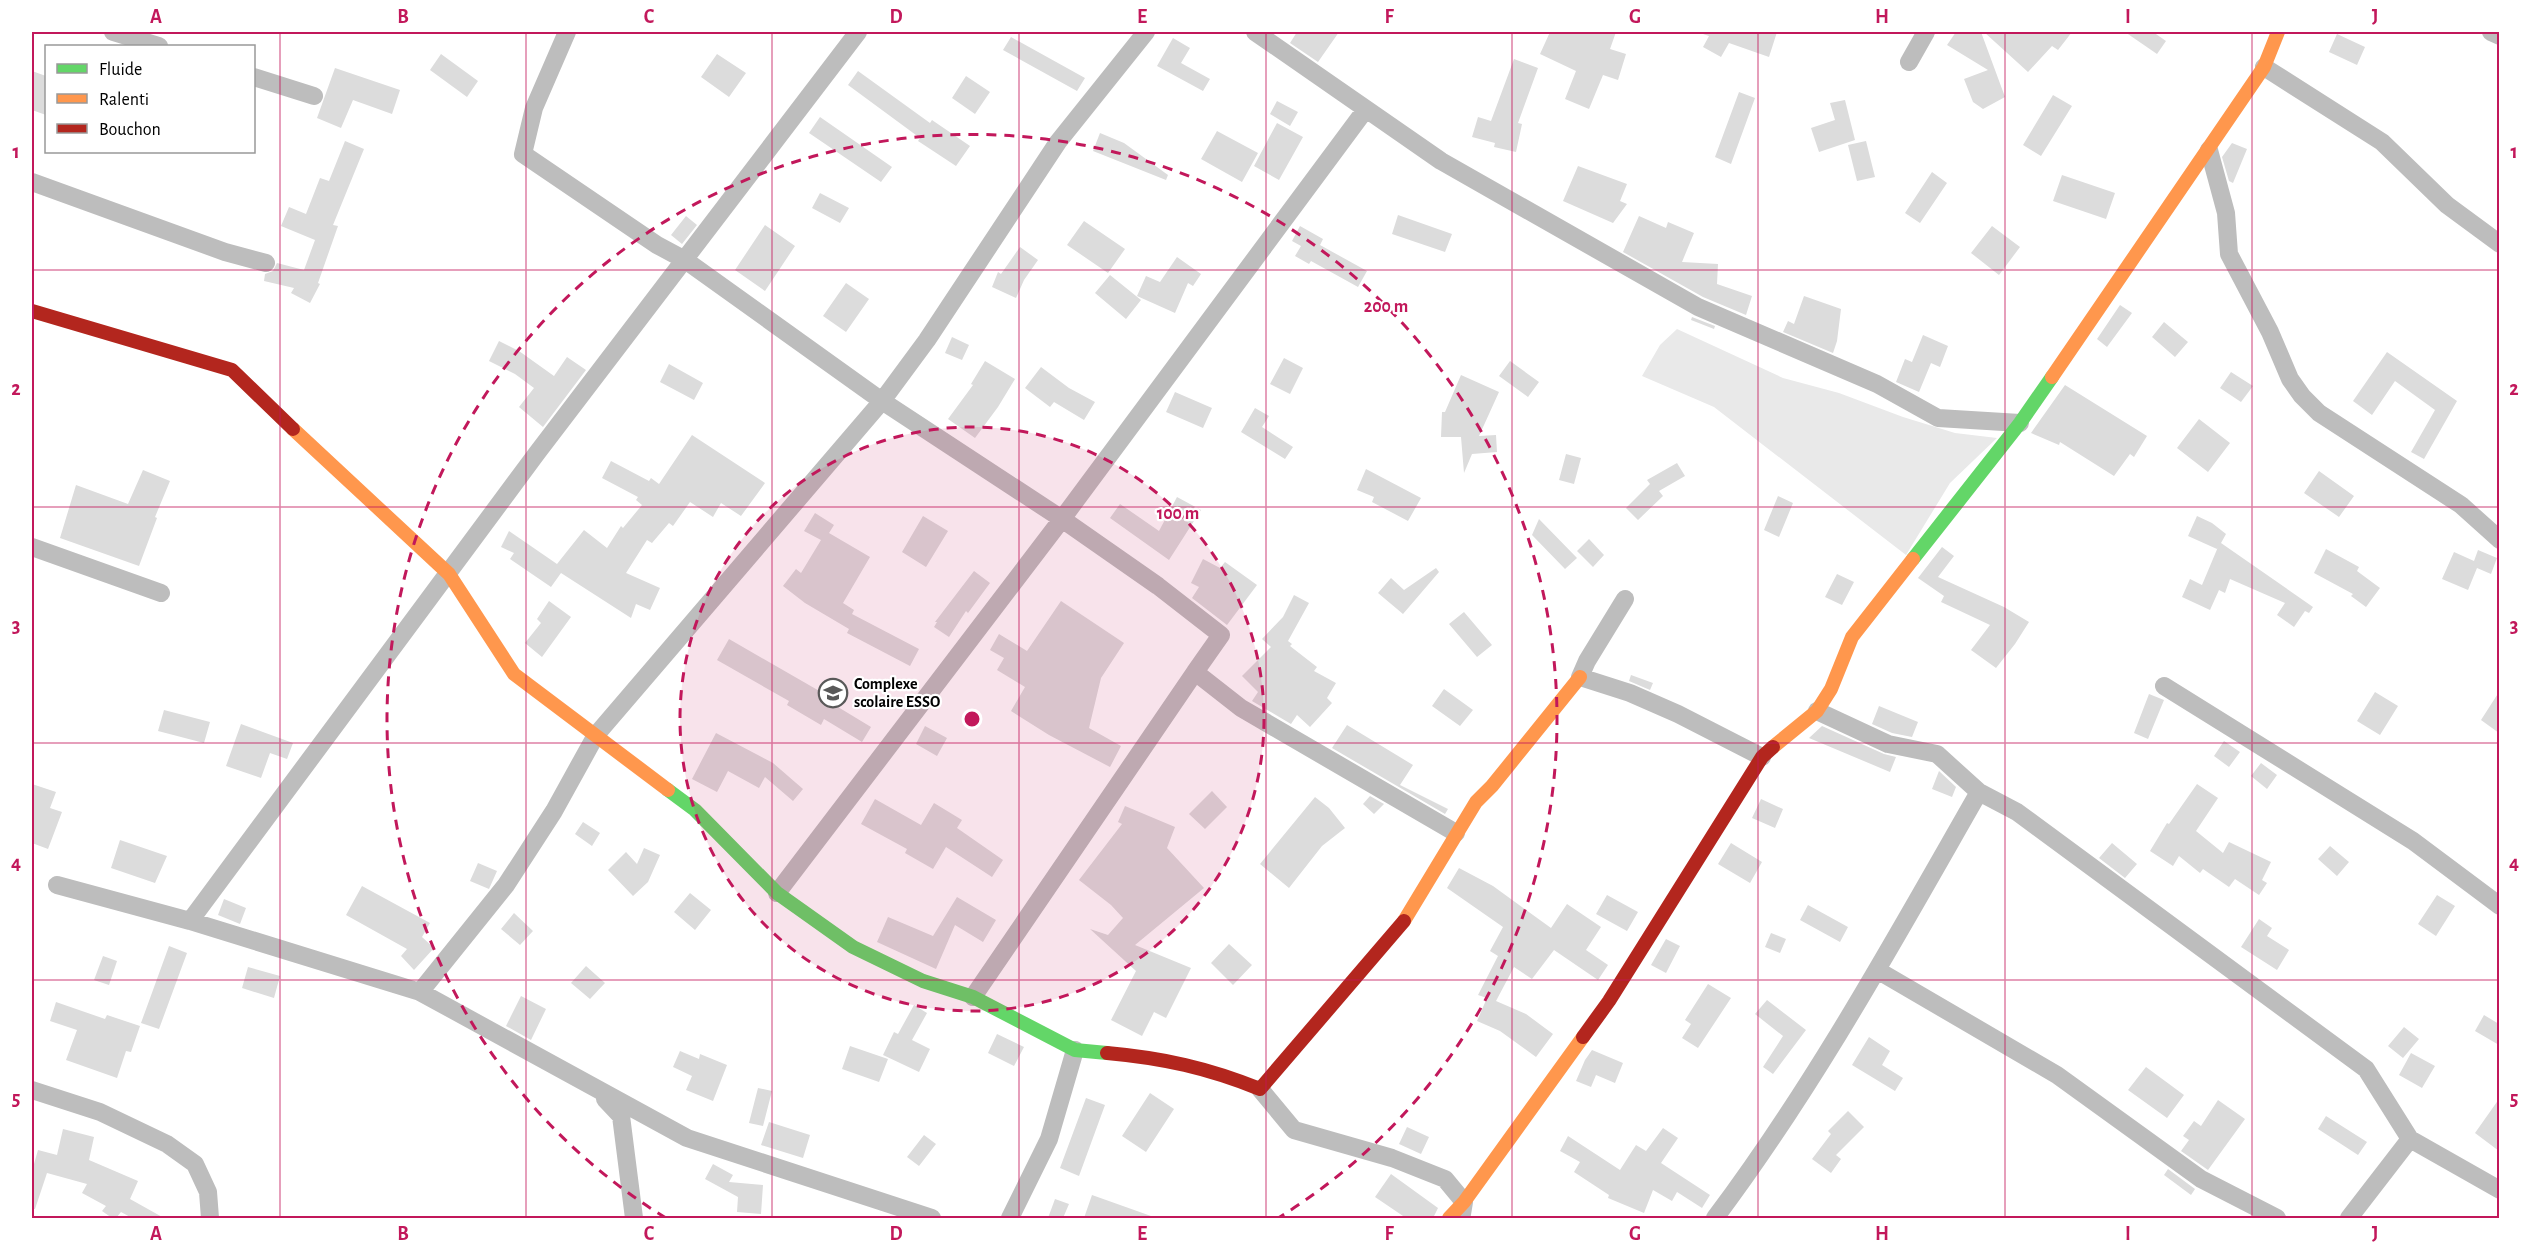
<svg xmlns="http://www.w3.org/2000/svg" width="2531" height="1250" font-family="'Alegreya Sans',sans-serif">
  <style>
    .green { fill: #e9e9e9 }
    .building { fill: #dcdcdc }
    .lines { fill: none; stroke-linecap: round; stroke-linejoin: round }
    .street { stroke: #bdbdbd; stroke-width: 18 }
    .fast { stroke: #63d668; stroke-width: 14 }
    .slow { stroke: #ff974d; stroke-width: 14 }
    .jam { stroke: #b3261e; stroke-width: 14 }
    .grid { fill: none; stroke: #c2185b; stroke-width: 1.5; stroke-opacity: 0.55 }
    .ring { fill: none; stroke: #c2185b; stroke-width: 3; stroke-dasharray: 10 8 }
    .labels { text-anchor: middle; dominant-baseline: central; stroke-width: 4.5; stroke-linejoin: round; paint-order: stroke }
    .poi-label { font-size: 16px; font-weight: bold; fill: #000; stroke: #fff; text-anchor: start }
    .centre { fill: #c2185b; stroke: #fff; stroke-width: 3 }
    .ring-label { font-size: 18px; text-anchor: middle; font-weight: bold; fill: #c2185b; stroke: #fff; stroke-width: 4.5; stroke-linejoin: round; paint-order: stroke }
    .neatline { fill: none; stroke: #c2185b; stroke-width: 2 }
    .grid-label { font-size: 20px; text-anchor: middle; font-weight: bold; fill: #c2185b }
  </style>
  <rect width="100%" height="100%" fill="#fff"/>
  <!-- green -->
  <path class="green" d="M1677 329 1783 378 1839 393 1903 417 1955 433 1997 438 1950 483 1906 555 1714 407 1642 376 1660 345Z"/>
  <!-- building -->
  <path class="building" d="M1297 32H1339L1318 62 1290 43Z
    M1550 32H1616L1610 49 1626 54 1618 80 1603 75 1589 109 1565 99 1576 71 1540 54Z
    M1703 32H1777L1769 57 1729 43 1721 57 1703 47 1709 36 1703 34Z
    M1956 32H1981L2005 97 1983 109 1973 102 1964 79 1988 70 1947 45Z
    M1984 32H2072L2058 50 2052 46 2028 72Z
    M2125 32H2153L2166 41 2157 54Z
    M2337 34 2365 47 2357 65 2329 52Z
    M1011 37 1085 78 1077 91 1003 50Z
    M1173 38 1190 48 1181 63 1210 79 1203 91 1157 66Z
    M441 54 478 81 467 97 430 70Z
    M717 54 746 73 729 97 701 77Z
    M1514 59 1538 68 1518 123 1522 124 1516 152 1494 147 1495 143 1472 137 1478 117 1491 121Z
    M335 68 400 90 392 114 353 100 341 128 317 118Z
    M32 71 46 76V115L32 110Z
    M858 71 930 123 932 120 970 146 956 166 918 141 920 138 848 85Z
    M966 76 990 92 975 114 952 98Z
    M1739 92 1755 98 1731 164 1715 157Z
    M2053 95 2072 106 2041 156 2023 145Z
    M1845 100 1855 140 1819 152 1811 128 1835 120 1830 103Z
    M1277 101 1298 112 1290 126 1270 114Z
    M820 117 892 167 881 182 809 133Z
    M1277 123 1303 137 1279 180 1254 166Z
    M1217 131 1258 153 1242 182 1201 159Z
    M1100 133 1124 143 1168 175 1166 180 1093 151Z
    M345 141 364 149 333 225 338 226 318 283 320 284 310 303 291 293 294 288 264 281 265 274 273 271 277 263 304 270 315 240 281 226 289 207 306 214 320 178 329 181Z
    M1866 141 1875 177 1857 181 1848 145Z
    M2232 143 2247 149 2233 183 2229 181 2222 157Z
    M1578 166 1627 184 1620 201 1627 204 1613 223 1563 201Z
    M1932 172 1947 183 1920 223 1905 213Z
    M2062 175 2115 193 2106 219 2053 201Z
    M820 193 849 208 840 223 812 208Z
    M1398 215 1452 234 1445 252 1392 234Z
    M686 216 697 225 682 244 671 235Z
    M1639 216 1666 228 1668 222 1694 233 1682 262 1718 264 1717 284 1752 296 1746 315 1703 297 1623 252Z
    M1084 221 1125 249 1108 273 1067 245Z
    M765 225 795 246 765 291 735 270Z
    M1300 226 1323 239 1320 245 1367 271 1358 287 1311 261 1309 264 1295 256 1301 246 1292 241Z
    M1992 226 2020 247 1999 275 1971 253Z
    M1020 247 1038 260 1024 280 1016 298 992 287 998 272 1001 274Z
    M1177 257 1201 274 1193 286 1188 283 1175 313 1137 296 1146 276 1160 282Z
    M1110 275 1141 300 1126 319 1095 293Z
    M846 283 869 299 846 332 823 316Z
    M1804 296 1841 309 1837 341 1833 353 1783 332 1788 321 1794 324Z
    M2120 305 2132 313 2107 347 2097 339Z
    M1692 317 1715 326 1714 329 1691 320Z
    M2164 322 2188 342 2175 357 2152 337Z
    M1923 335 1948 346 1940 367 1931 363 1919 392 1896 382 1905 359 1912 362Z
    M952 337 969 345 962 360 945 353Z
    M499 341 519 351 554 376 567 357 586 370 543 427 519 407 534 388 515 374 489 361Z
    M2387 352 2457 401 2424 459 2411 452 2435 410 2395 381 2372 415 2353 401Z
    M1284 358 1303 368 1290 394 1270 384Z
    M985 361 1015 379 998 407 975 438 948 419 973 385 971 384Z
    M1510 361 1539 382 1528 397 1499 376Z
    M669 364 703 383 694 400 660 382Z
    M1041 367 1069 388 1095 402 1084 420 1054 402 1050 407 1025 388Z
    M2231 372 2253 386 2241 402 2220 388Z
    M1461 375 1499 392 1479 436 1496 435 1497 452 1472 454 1464 473 1461 437H1441L1442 412H1445Z
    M2065 385 2147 436 2134 457 2130 454 2114 476 2060 442 2059 445 2031 433Z
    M1175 392 1212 408 1203 428 1166 412Z
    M1255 408 1269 416 1262 427 1293 447 1285 459 1241 432Z
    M2199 419 2230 443 2208 472 2177 448Z
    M692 435 765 483 741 516 721 503 713 517 690 502 673 526 669 523 652 543 647 540 626 573 660 588 650 610 636 604 631 618 561 573 551 587 510 559 514 553 501 547 509 531 557 564 584 530 607 548 621 526 623 528 642 505 636 500 638 497 602 478 611 461 649 481 651 478 659 484Z
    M1566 454 1581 458 1574 484 1559 480Z
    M1677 463 1685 476 1659 491 1663 496 1638 520 1626 508 1650 484 1647 480Z
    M1366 469 1421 498 1408 521 1372 502 1374 497 1357 490Z
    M143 470 170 481 155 517 157 518 139 566 60 538 76 485 128 504Z
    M2319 471 2354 496 2339 517 2304 493Z
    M1778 496 1793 503 1779 537 1764 530Z
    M1177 497 1201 510 1169 560 1110 518 1120 504 1159 531Z
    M815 513 834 525 829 533 870 557 843 603 854 610 852 614 919 649 910 666 847 633 849 629 805 603 783 586 796 569 801 573 821 540 804 531Z
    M923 516 948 531 926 567 902 552Z
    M2197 516 2212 523 2226 534 2221 543 2313 607 2309 613 2305 611 2294 627 2277 615 2285 603 2230 579 2225 593 2219 590 2210 610 2182 597 2190 579 2202 585 2218 547 2217 549 2188 536Z
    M1539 519 1577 558 1565 569 1532 535Z
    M1589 539 1604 555 1593 567 1577 551Z
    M1942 547 1954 556 1938 577 2004 607 2029 622 2015 644 1996 668 1971 650 1990 625 1941 602 1944 596 1918 578Z
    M2326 549 2359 567 2357 571 2380 588 2366 607 2351 596 2353 594 2314 573Z
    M2478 550 2497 558 2491 574 2477 568 2468 590 2442 579 2454 552 2474 561Z
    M1203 559 1220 568 1225 562 1257 585 1227 625 1192 598 1199 587 1191 583Z
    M1436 568 1439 572 1403 614 1378 593 1391 578 1404 590Z
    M974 571 990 583 968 613 966 611 949 637 934 627 937 622H935Z
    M1837 574 1854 582 1842 605 1825 597Z
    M1294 595 1309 603 1288 641 1292 644 1290 646 1317 667 1314 671 1336 683 1327 698 1332 703 1310 727 1297 715 1291 724 1252 701 1258 692 1242 676 1271 647 1262 639 1283 617Z
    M549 601 571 617 542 657 525 643 541 623 537 619Z
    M1061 601 1124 643 1101 678 1089 728 1121 746 1110 767 1049 735 1011 711 1025 687 997 670 1004 658 990 650 999 634 1027 651Z
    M1464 612 1492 645 1477 657 1449 624Z
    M729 639 835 700 833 704 871 727 862 742 824 719 821 725 787 705 789 701 717 660Z
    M1631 675 1653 683 1650 690 1629 681Z
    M1444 689 1473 710 1460 726 1432 706Z
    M2375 692 2398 706 2380 735 2357 721Z
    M2499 692V733L2481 720Z
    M2149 694 2164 700 2148 739 2134 733Z
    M1879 706 1918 722 1912 737 1892 733 1872 724Z
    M164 710 210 722 204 743 158 731Z
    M241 724 293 743 287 759 270 753 261 778 226 766Z
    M1347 725 1413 765 1400 785 1448 809 1445 814 1332 748Z
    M925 726 947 738 937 756 916 744Z
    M1822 726 1884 754 1896 757 1890 772 1809 738Z
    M716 733 773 763 803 789 793 801 765 777 759 788 728 771 717 792 692 779Z
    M2224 741 2240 752 2229 767 2214 756Z
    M2261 763 2277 775 2267 789 2251 776Z
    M1939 771 1956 787 1952 797 1932 789Z
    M32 784 56 792 50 808 62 812 48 849 32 843Z
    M2197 784 2218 798 2196 831 2223 853 2229 842 2271 862 2262 880 2267 883 2259 895 2235 879 2229 887 2203 869 2200 873 2179 856 2173 866 2150 851 2167 823 2169 824Z
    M1212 791 1227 807 1205 829 1189 814Z
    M1370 796 1384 804 1374 814 1363 804Z
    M1315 797 1329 808 1345 828 1322 846 1289 888 1260 864Z
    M875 799 921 825 934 803 962 820 957 828 1003 860 992 877 946 847 933 869 905 853 907 849 861 824Z
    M1761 799 1783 809 1775 828 1752 818Z
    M1125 806 1175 827 1167 848 1204 888 1135 945 1191 968 1166 1018 1154 1012 1142 1036 1111 1020 1136 971 1090 929 1108 935 1123 918 1111 905 1079 880 1122 824 1118 822Z
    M583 822 600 833 592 846 575 834Z
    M120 840 167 856 155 883 111 868Z
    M1731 843 1762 862 1750 883 1718 864Z
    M2112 843 2137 864 2125 878 2099 858Z
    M2330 846 2349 862 2337 876 2318 859Z
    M644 848 660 855 648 882 633 896 608 870 626 852 637 864Z
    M478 863 497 871 489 889 470 881Z
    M1459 868 1493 886 1551 928 1567 904 1601 927 1586 950 1608 965 1598 980 1554 950 1532 979 1514 967 1496 1001 1526 1014 1553 1034 1536 1057 1500 1031 1477 1021 1487 998 1478 995 1498 956 1490 951 1503 927 1447 888Z
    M362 886 430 923 422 937 434 948 414 970 401 956 407 949 346 915Z
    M690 893 711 910 695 930 674 912Z
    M1607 895 1638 912 1627 931 1596 914Z
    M2437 895 2455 906 2436 936 2418 924Z
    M957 897 996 920 983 942 955 925 936 969 877 942 888 917 933 936Z
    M224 899 246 908 240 924 218 915Z
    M1808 905 1848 927 1840 942 1800 920Z
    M514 913 533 931 520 945 501 929Z
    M2259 919 2272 928 2267 936 2289 950 2277 970 2241 947Z
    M1771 933 1786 939 1780 953 1765 947Z
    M1666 939 1680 946 1666 973 1651 965Z
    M1229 944 1252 965 1233 985 1211 963Z
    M169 946 187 953 159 1029 141 1023Z
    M103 956 117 961 109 985 94 980Z
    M586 966 605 983 590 999 571 983Z
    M248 967 280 976 274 998 242 988Z
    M1708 984 1731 998 1698 1048 1682 1038 1691 1024 1685 1020Z
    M521 996 546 1009 531 1040 506 1026Z
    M1767 1000 1806 1030 1773 1074 1763 1067 1783 1036 1755 1014Z
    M56 1002 105 1019 107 1015 140 1026 131 1052 126 1051 117 1078 66 1060 77 1030 50 1021Z
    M914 1005 927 1013 912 1040 930 1049 919 1072 883 1055 894 1032 898 1034Z
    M2484 1015 2499 1024V1045L2475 1031Z
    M2404 1027 2419 1039 2403 1058 2388 1046Z
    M997 1034 1024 1047 1014 1066 988 1053Z
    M1869 1037 1890 1051 1882 1065 1903 1078 1895 1091 1852 1065Z
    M850 1046 888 1059 879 1082 842 1069Z
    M1592 1050 1623 1063 1615 1083 1596 1075 1591 1087 1576 1081 1585 1060Z
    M680 1051 699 1059 700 1054 727 1065 713 1101 686 1090 692 1076 673 1067Z
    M2411 1053 2435 1066 2422 1088 2399 1075Z
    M2146 1067 2184 1095 2167 1118 2128 1090Z
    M758 1088 772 1091 763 1126 749 1123Z
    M1150 1093 1174 1109 1146 1152 1122 1136Z
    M1086 1098 1105 1105 1079 1176 1060 1168Z
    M2499 1099V1151L2475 1133Z
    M2218 1100 2245 1119 2208 1170 2181 1151 2189 1140 2183 1136 2194 1121 2201 1126Z
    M1848 1111 1864 1127 1836 1155 1841 1159 1831 1173 1812 1159 1831 1134 1828 1131Z
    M2326 1116 2367 1142 2358 1155 2318 1129Z
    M769 1122 810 1135 803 1158 761 1145Z
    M1407 1127 1429 1137 1421 1154 1399 1144Z
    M1663 1128 1678 1138 1661 1163 1710 1195 1702 1208 1677 1192 1672 1201 1653 1190 1644 1213 1608 1198 1609 1195 1574 1172 1580 1162 1560 1151 1568 1136 1620 1170 1636 1145 1646 1151Z
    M63 1129 94 1137 89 1160 138 1181 130 1199 164 1218H132L121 1212 116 1218H112L102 1211 106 1206 82 1193 87 1184 47 1173 35 1209H32V1171L38 1150 57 1155Z
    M924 1135 936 1144 919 1166 907 1157Z
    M713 1164 733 1175 729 1182 763 1185 761 1214 737 1212 738 1197 705 1179Z
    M2168 1169 2195 1189 2191 1195 2164 1175Z
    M1391 1174 1438 1208 1433 1218H1406L1375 1197Z
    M1092 1195 1151 1216V1218H1084Z
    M1055 1199 1069 1204 1063 1218H1048Z"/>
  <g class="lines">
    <!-- street -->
    <path class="street" d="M113 32 159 46
      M567 32 534 108 523 154 657 245 685 260 882 401 1062 519 1158 586 1221 635 1195 672 1241 708 1456 833
      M1255 32 1441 161 1698 307 1877 384 1938 418 2020 423
      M2491 32 2500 36
      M1909 62 1926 32
      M2264 67 2382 142 2447 205 2500 244
      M254 77 314 96
      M2209 150 2226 213 2229 254 2270 332 2290 379 2302 396 2319 413 2461 505 2500 540
      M32 182 225 252 266 263
      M32 547 161 593
      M1625 599 1587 661 1580 677 1630 693 1678 714 1762 757
      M2164 686 2413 841 2500 906
      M1979 792 2017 812 2366 1069 2410 1139 2500 1190
      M57 885 190 921 420 992 687 1138 932 1218
      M777 893 1062 519 1366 109
      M190 921 537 453 858 32
      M1877 970 2057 1075 2201 1179 2277 1218
      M420 992 506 885 554 811 596 735 882 401 927 340 1058 142 1146 32
      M973 997 1195 672
      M1260 1089 1294 1130 1392 1158 1445 1179 1464 1202 1462 1214
      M32 1090 100 1112 167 1144 195 1164 208 1192 210 1218
      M605 1099 621 1116 634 1218
      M1010 1218 1049 1139 1075 1050
      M1715 1218C1815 1085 1896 937 1979 792L1937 754 1888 744 1817 711
      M2349 1218 2410 1139"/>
    <!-- fast -->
    <path class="fast" d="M1913 559 2020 423 2052 377
      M668 790 695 810 777 893 853 947 923 981 973 997 1075 1050 1107 1053"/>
    <!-- slow -->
    <path class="slow" d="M2052 377 2264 67 2278 32
      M293 429 449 574 514 674 668 790
      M1773 747 1817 711 1831 689 1852 637 1913 559
      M1404 921 1476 802 1492 786 1580 677
      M1449 1218 1464 1202 1583 1037"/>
    <!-- jam -->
    <path class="jam" d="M32 311 232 370 293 429
      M1583 1037 1609 1001 1762 757 1773 747
      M1107 1053C1163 1058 1208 1068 1260 1089L1404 921"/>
  </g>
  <!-- grid -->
  <path class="grid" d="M280 32V1218M526 32V1218M772 32V1218M1019 32V1218M1266 32V1218M1512 32V1218M1758 32V1218M2005 32V1218M2252 32V1218M32 270H2500M32 507H2500M32 743H2500M32 980H2500"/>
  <!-- distance rings -->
  <circle cx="972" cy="719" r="292" fill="#c2185b" fill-opacity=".12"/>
  <g class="ring">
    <circle cx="972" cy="719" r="292"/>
    <path d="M666 1218A585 585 0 1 1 1278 1218"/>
  </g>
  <!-- icons -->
  <defs>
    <g id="school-ring" transform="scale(1.5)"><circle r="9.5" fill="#fff" stroke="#595959" stroke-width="1.5"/><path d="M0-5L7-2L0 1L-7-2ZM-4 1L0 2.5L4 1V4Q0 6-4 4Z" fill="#595959"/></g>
  </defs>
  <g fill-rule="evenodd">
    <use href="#school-ring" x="833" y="693"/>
  </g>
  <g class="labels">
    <!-- poi labels -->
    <g class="poi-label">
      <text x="854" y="684">Complexe<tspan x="854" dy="18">scolaire ESSO</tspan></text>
    </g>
  </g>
  <circle cx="972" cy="719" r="9" class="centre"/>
  <g class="ring-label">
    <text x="1386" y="312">200 m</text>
    <text x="1178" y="519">100 m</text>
  </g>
  <!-- border -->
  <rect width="2531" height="1250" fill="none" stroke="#ffffff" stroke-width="66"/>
  <!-- legend -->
  <rect x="45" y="45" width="210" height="108" fill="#ffffff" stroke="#999999" stroke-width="1.5"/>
  <rect x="57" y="64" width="30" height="9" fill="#63d668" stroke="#999999" stroke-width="1.5"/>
  <text x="99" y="75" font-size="18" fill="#000000">Fluide</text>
  <rect x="57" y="94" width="30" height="9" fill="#ff974d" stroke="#999999" stroke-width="1.5"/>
  <text x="99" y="105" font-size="18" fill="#000000">Ralenti</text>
  <rect x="57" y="124" width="30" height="9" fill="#b3261e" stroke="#999999" stroke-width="1.5"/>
  <text x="99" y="135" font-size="18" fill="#000000">Bouchon</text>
  <rect x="33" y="33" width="2465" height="1184" class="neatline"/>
  <g class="grid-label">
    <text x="156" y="23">A</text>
    <text x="403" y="23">B</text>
    <text x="649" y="23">C</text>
    <text x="896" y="23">D</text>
    <text x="1142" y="23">E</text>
    <text x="1389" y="23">F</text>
    <text x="1635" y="23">G</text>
    <text x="1882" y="23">H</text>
    <text x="2128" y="23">I</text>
    <text x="2375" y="23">J</text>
    <text x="16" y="158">1</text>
    <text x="2514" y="158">1</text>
    <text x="16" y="395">2</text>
    <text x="2514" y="395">2</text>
    <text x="16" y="632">3</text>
    <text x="2514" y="632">3</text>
    <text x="16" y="869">4</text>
    <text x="2514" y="869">4</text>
    <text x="16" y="1105">5</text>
    <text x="2514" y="1105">5</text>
    <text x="156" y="1240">A</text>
    <text x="403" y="1240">B</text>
    <text x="649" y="1240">C</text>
    <text x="896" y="1240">D</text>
    <text x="1142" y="1240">E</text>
    <text x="1389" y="1240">F</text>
    <text x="1635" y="1240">G</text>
    <text x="1882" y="1240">H</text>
    <text x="2128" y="1240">I</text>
    <text x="2375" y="1240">J</text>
  </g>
</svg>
